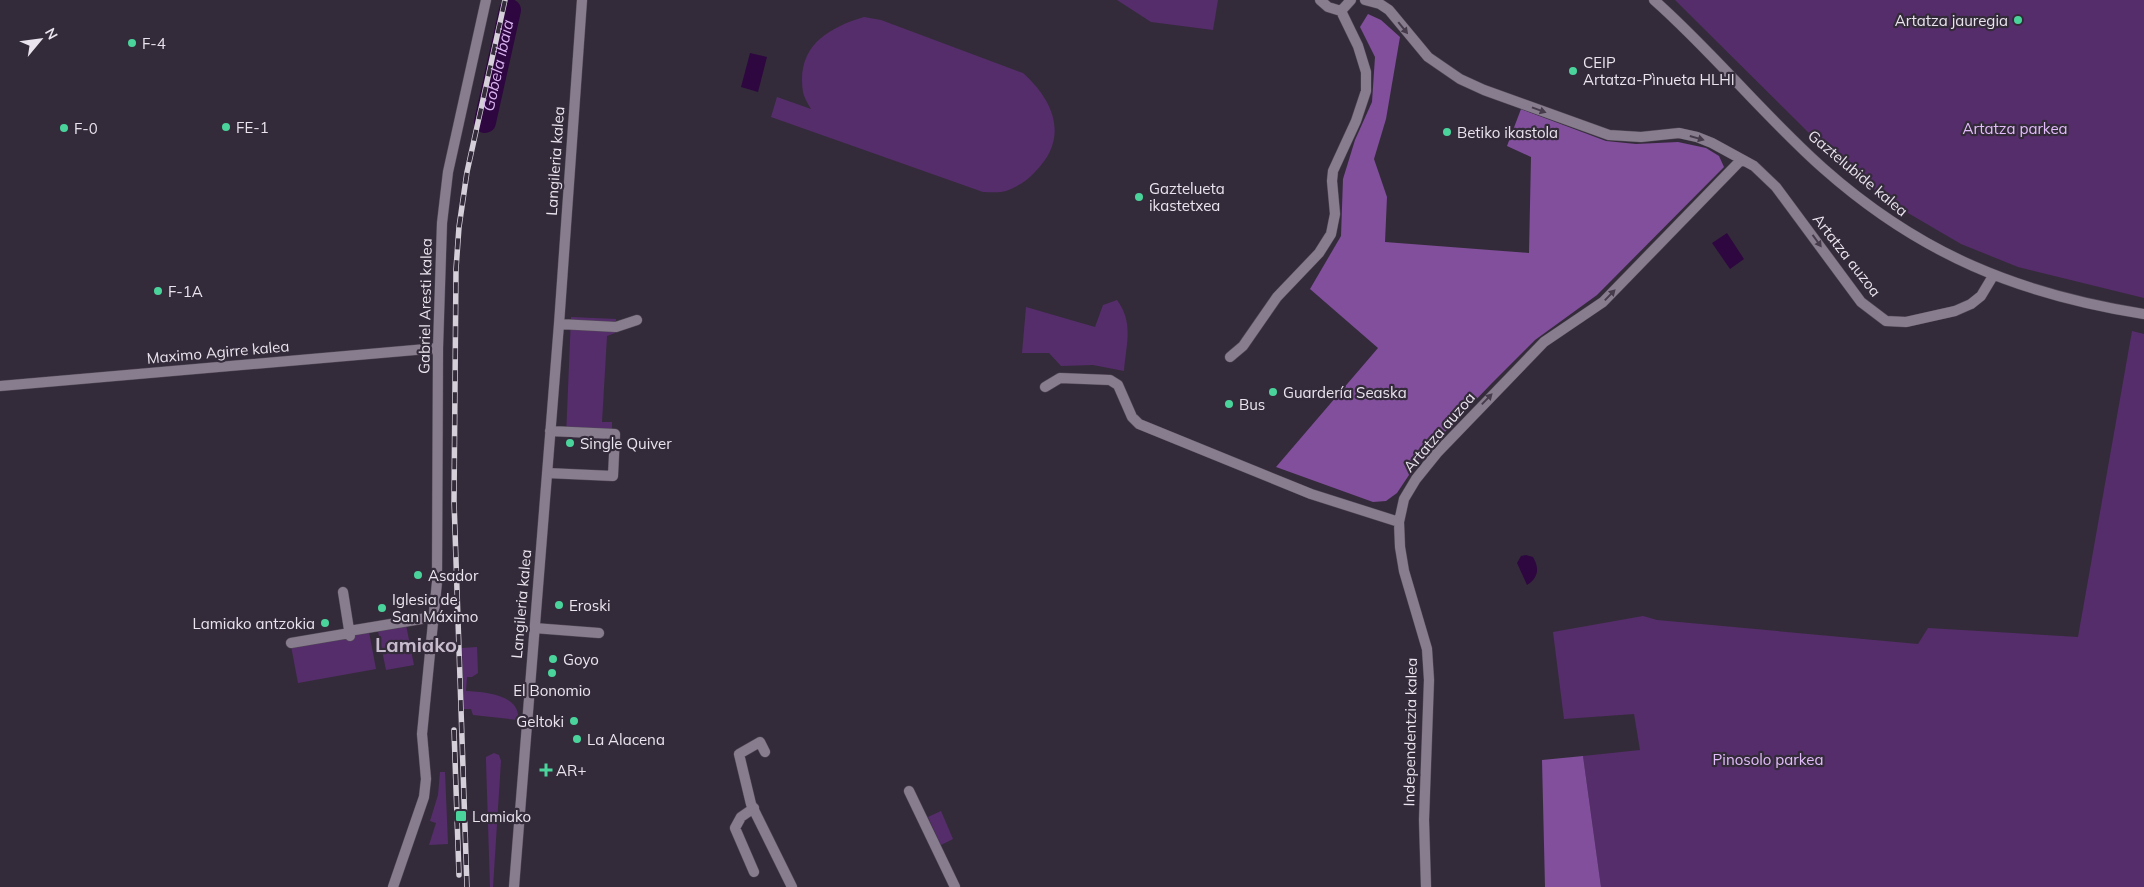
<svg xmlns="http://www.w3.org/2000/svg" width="2144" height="887" font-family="Mulish,sans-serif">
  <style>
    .green { fill: #552d6b }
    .forest { fill: #814f9c }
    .water { fill: #2e0740 }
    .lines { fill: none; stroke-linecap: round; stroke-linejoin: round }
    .river { stroke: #2e0740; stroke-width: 22 }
    .street-casing { stroke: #514956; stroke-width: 11 }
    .street { stroke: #887d8e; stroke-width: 10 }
    .rail-casing { stroke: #d4cfd9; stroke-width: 5.5 }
    .rail { stroke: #342b3a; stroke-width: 4; stroke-dasharray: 11; stroke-linecap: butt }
    .oneway { fill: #453b4b }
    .poi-dot { fill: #4ad49c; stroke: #342b3a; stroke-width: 2 }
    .labels { text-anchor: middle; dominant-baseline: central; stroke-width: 4.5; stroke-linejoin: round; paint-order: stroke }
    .poi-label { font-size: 15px; fill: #e9e4ed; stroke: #342b3a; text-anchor: start }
    .park-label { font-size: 15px; fill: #e4bdfc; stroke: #342b3a }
    .street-label { font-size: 15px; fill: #e9e4ed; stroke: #342b3a }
    .water-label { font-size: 16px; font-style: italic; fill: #dab3f1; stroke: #342b3a }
    .district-label { font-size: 20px; font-weight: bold; fill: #c7bbce; stroke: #342b3a }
  </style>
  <rect width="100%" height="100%" fill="#342b3a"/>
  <!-- green -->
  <path class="green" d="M1117 0H1218L1213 30 1151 22Z
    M1675 0H2144V298L2018 267 1961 244 1908 213 1865 183 1819 143Z
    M864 17 881 20 1023 73C1055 102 1069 138 1035 172 1028 180 1017 187 1006 191 1000 193 990 192 983 192L771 117 777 97 811 109C808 104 804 97 803 92 796 47 827 28 864 17Z
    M1117 300C1134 323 1126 344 1124 371L1093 365 1061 366 1049 353H1022L1026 307 1095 327 1103 305Z
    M571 317 616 319 615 333 607 336 602 422H612V440L566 437Z
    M2132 331 2144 334V887H1601L1583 756 1640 750 1634 714 1564 719 1553 632 1643 616 1657 620 1918 644 1928 628 2078 637Z
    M406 625 414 665 386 670 378 631Z
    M369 632 376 669 298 683 291 646Z
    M477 647 478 673 472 677H467L466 691C484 692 521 694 518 720L473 715 471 709H464L462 648Z
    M494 753 499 755 501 761 493 887H490L486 761V757Z
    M440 772H445L448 844 429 845 436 823 430 821 438 795Z
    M941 811 953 839 941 845 928 817Z"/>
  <!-- forest -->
  <path class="forest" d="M1368 14 1381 20 1400 37 1386 119 1374 159 1387 197 1385 242 1529 253 1531 157 1507 146 1521 109 1606 141 1636 144 1678 142 1706 148 1719 156 1724 167 1597 295 1535 340 1492 383 1421 457 1397 493 1386 501 1373 502 1276 467 1378 348 1310 289 1341 236 1343 179 1355 140 1372 102 1375 57 1360 27Z
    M1583 756 1601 887H1545L1542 760Z"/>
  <!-- water -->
  <path class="water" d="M750 53 767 57 758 92 741 87Z
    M1727 233 1744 259 1730 269 1712 243Z
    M1526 555 1533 557C1540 569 1538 578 1527 585L1517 563 1521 556Z"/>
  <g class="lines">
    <!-- river -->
    <path class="river" id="s1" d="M485 122 510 10"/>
    <!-- street casing -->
    <g class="street-casing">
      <path id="street" d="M1320 0 1328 7 1341 11 1351 0
        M1365 0 1380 4 1389 10 1428 57 1460 79 1484 90 1609 135 1641 137 1679 133 1697 137 1712 143 1754 166 1776 187 1861 302 1886 321 1906 322 1955 311 1971 304 1981 296 1993 276
        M1654 0C1714 53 1764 116 1824 169 1920 254 2018 294 2144 314
        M559 324 616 327 637 320
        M1230 357 1243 346 1277 297 1319 253 1331 234 1335 214 1332 181 1333 171 1356 121 1366 91V72L1358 46 1341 11
        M0 386 438 348
        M1045 387 1060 378 1110 380 1118 385 1132 417 1139 424 1311 494 1399 522
        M547 473 613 476 615 434 550 431
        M343 592 350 636
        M534 628 599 633
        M349 631 433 617
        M291 643 350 633
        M765 752 760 742 739 754 751 804 792 887
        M909 791 955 887
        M754 808 741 817 735 828 754 872
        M393 887 424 797 426 779 422 734 437 582 438 348 442 223 448 172 486 0
        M514 887 559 324 582 0
        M1426 887 1424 820 1429 680 1427 649 1404 571 1400 547 1399 522 1404 499 1416 479 1437 453 1544 342 1603 302 1741 160"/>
    </g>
    <!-- street -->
    <use href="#street" class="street"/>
    <!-- rail casing -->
    <g class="rail-casing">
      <path id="rail" d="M454 730 459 875
        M467 887 454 501 456 269 459 227 467 172 505 0"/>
    </g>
    <!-- rail -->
    <use href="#rail" class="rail"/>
  </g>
  <!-- one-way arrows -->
  <defs><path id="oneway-solid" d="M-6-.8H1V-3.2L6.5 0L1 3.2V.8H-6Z" transform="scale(1.25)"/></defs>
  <g class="oneway">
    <use href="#oneway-solid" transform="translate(1403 28) rotate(51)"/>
    <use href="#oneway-solid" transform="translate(1539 110) rotate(20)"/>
    <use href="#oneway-solid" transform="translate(1697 138) rotate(16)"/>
    <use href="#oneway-solid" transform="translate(1817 241) rotate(54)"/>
    <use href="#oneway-solid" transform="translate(1610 295) rotate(-46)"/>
    <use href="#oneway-solid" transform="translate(1487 399) rotate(-46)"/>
  </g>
  <!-- markers -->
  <g class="poi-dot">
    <circle cx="2018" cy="20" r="5"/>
    <circle cx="132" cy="43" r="5"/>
    <circle cx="1573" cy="71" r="5"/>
    <circle cx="226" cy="127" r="5"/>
    <circle cx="64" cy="128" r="5"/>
    <circle cx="1447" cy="132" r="5"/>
    <circle cx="1139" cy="197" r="5"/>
    <circle cx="158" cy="291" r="5"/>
    <circle cx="1273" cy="392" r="5"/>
    <circle cx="1229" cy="404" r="5"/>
    <circle cx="570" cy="443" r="5"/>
    <circle cx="418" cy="575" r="5"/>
    <circle cx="559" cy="605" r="5"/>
    <circle cx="382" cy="608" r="5"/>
    <circle cx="325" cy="623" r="5"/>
    <circle cx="553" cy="659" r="5"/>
    <circle cx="552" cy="673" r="5"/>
    <circle cx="574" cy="721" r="5"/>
    <circle cx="577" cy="739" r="5"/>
    <path d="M543.5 762.5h5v5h5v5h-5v5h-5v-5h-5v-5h5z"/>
    <rect x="455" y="810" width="12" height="12" rx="2.5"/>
  </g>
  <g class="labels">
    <!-- poi labels -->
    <g class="poi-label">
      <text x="2008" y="20" text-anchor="end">Artatza jauregia</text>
      <text x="142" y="43">F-4</text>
      <text x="1583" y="62">CEIP<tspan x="1583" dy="17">Artatza-Pìnueta HLHI</tspan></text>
      <text x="236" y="127">FE-1</text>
      <text x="74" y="128">F-0</text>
      <text x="1457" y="132">Betiko ikastola</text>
      <text x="1149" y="188">Gaztelueta<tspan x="1149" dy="17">ikastetxea</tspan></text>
      <text x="168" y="291">F-1A</text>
      <text x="1283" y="392">Guardería Seaska</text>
      <text x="1239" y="404">Bus</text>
      <text x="580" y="443">Single Quiver</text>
      <text x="428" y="575">Asador</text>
      <text x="392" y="599">Iglesia de<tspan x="392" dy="17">San Máximo</tspan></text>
      <text x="569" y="605">Eroski</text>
      <text x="315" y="623" text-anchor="end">Lamiako antzokia</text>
      <text x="563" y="659">Goyo</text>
      <text x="552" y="690" text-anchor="middle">El Bonomio</text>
      <text x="564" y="721" text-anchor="end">Geltoki</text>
      <text x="587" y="739">La Alacena</text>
      <text x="556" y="770">AR+</text>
      <text x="472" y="816">Lamiako</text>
    </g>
    <!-- park labels -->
    <g class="park-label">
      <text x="2015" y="128">Artatza parkea</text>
      <text x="1768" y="759">Pinosolo parkea</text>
    </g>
    <!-- street labels -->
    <g class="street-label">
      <text transform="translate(555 161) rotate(-86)">Langileria kalea</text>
      <text transform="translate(1858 173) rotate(40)">Gaztelubide kalea</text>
      <text transform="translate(1847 255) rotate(52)">Artatza auzoa</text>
      <text transform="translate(425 306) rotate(-89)">Gabriel Aresti kalea</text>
      <text transform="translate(218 352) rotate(-5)">Maximo Agirre kalea</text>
      <text transform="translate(1439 432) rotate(-49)">Artatza auzoa</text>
      <text transform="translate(521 604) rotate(-85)">Langileria kalea</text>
      <text transform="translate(1410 732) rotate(-89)">Independentzia kalea</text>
    </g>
    <!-- water labels -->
    <g class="water-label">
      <text stroke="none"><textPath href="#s1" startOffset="58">Gobela ibaia</textPath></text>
    </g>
    <!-- district labels -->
    <g class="district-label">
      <text x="416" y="644">Lamiako</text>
    </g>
  </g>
  <!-- north arrow -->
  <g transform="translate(40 40) rotate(61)" stroke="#342b3a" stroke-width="4" paint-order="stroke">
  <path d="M0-4L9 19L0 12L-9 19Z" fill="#e9e4ed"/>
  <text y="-8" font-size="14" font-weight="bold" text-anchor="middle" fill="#e9e4ed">N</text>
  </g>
</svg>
